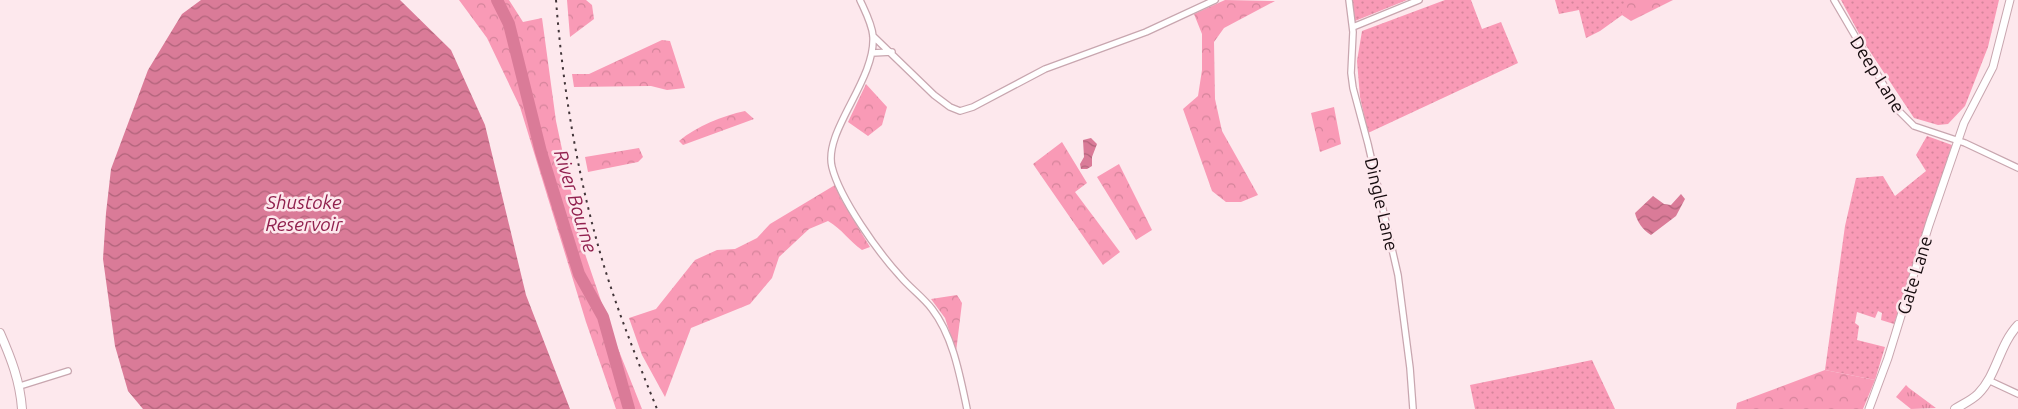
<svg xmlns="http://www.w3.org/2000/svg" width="2018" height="409" font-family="Ubuntu,sans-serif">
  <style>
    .grass { fill: url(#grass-dots) }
    .forest { fill: url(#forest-crowns) }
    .park { fill: url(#park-tufts) }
    .water { fill: url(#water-waves) }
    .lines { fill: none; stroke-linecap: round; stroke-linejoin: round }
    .river { stroke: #da7b98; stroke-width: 12 }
    .minor-casing { stroke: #c8a6af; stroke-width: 8 }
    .tertiary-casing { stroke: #c8a6af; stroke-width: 9 }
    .secondary-casing { stroke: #c8a6af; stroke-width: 10 }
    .minor { stroke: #fff; stroke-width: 5.5 }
    .tertiary { stroke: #fff; stroke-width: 7 }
    .secondary { stroke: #fff; stroke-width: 8 }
    .rail { stroke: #423539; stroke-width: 2; stroke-dasharray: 2.5 5; stroke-linecap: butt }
    .labels { text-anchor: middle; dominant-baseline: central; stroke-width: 5; stroke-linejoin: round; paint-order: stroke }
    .street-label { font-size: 18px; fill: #170c0f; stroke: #fde8ed }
    .water-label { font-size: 19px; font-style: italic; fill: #91204e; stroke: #fde8ed }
  </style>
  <defs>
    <pattern id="grass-dots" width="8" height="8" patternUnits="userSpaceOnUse" patternTransform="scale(1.25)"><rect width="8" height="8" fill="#f99ab6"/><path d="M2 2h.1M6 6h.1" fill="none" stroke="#d5849b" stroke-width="1.8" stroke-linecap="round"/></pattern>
    <pattern id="forest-crowns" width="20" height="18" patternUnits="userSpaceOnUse" patternTransform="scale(1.25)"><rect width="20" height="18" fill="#f99ab6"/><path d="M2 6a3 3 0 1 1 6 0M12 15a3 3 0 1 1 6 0" fill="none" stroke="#d5849b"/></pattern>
    <pattern id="park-tufts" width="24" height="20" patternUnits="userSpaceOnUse" patternTransform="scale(1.25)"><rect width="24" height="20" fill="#f99ab6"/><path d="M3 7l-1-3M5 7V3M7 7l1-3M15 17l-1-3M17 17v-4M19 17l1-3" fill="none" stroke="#d5849b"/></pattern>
    <pattern id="water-waves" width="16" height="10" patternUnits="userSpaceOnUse" patternTransform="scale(1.25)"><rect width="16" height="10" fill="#da7b98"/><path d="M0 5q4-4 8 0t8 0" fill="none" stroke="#b0637a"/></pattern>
  </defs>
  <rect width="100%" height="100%" fill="#fde8ed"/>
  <!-- grass -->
  <path class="grass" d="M1352 0H1407L1355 21Z
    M1445 0H1471L1482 29 1501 22 1518 63 1368 133 1360 97 1357 61 1362 31Z
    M1555 0H1630L1632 8 1600 31 1586 38 1579 10 1559 14Z
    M1841 0H1999L1988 47 1965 106 1948 124 1938 125 1914 118 1863 41Z
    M1927 136 1952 145 1894 324 1881 320 1882 313 1878 311 1875 318 1857 312 1855 323 1859 326 1857 340 1885 347 1875 380 1825 370 1845 226 1856 178 1883 176 1895 196 1926 171 1916 155Z
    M1592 360 1615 409H1475L1470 385Z"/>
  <!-- forest -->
  <path class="forest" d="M459 0H509L523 22 542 18 556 121 583 248 613 336 642 409H616L586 322 520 107 487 38Z
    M567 0H586L592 5 594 19 570 37Z
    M1225 0 1275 1 1224 28 1214 42 1215 99 1222 131 1258 195 1241 202H1226L1212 191 1183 109 1198 96 1202 70V34L1194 14Z
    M1627 0H1673L1631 21 1622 15V7Z
    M662 40 670 41 685 88 667 90 651 86 574 87 572 74H589Z
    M866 84 887 107 882 125 868 136 848 122Z
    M1334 107 1341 144 1320 152 1311 113Z
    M745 111 754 119 683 145 679 141C697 126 722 116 745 111Z
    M1062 142 1087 183 1075 192 1120 252 1103 265 1033 164Z
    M639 148 643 157 638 162 588 172 585 157Z
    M1119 164 1152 230 1136 240 1097 177Z
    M835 185 841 199 870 247 862 250C849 241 842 229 828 221L809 229 779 257 772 278 750 304 691 328 665 397 642 355 629 318 656 309 695 260 717 250 735 249 757 238 770 224Z
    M957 295 962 303 956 352 945 318 931 299Z
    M1825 370 1875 380 1863 409H1736L1737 403Z"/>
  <!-- park -->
  <path class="park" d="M1906 385 1909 388 1936 408 1911 409 1896 397Z"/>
  <!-- water -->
  <path class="water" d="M201 0H400L451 50 485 125 526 295 570 409H143L128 391 115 346 103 259 106 213 111 169 148 70 182 14Z
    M1091 138 1097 144 1092 157V166L1087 169H1081L1080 164 1084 157 1083 140Z
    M1681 194 1685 199 1676 216 1651 235C1643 230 1637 222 1635 213L1653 196 1664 204 1671 205Z"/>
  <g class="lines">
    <!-- river -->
    <path class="river" d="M497 0 509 24 541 152 579 274 603 317 629 409"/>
    <!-- minor casing -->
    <g class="minor-casing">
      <path id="minor" d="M860 0C865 11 872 24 873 36 876 80 823 131 832 167 840 199 878 252 900 276 910 288 923 297 932 309 953 336 960 376 967 409
        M1349 0 1353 32 1351 73 1353 88 1368 144 1398 275 1410 368 1413 409
        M1834 0 1899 111 1914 126 1965 143 2018 168
        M1353 27 1419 0
        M873 36 934 95 950 107 960 111 973 107 1045 69 1146 32 1215 0
        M872 53 892 52
        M1988 380 2018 394
        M20 386 68 371"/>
    </g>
    <!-- tertiary casing -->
    <g class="tertiary-casing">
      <path id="tertiary" d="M1869 409 1888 358 1929 225 1964 123 1993 67 2010 0"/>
    </g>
    <!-- secondary casing -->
    <g class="secondary-casing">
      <path id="secondary" d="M0 333C11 358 20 381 22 409
        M1955 409C1963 404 1972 400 1978 394 1997 375 1999 345 2018 325"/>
    </g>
    <!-- minor -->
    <use href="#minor" class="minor"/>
    <!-- tertiary -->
    <use href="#tertiary" class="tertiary"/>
    <!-- secondary -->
    <use href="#secondary" class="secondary"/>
    <!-- rail -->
    <path class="rail" d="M556 0C563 90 578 180 604 266 619 315 638 362 657 409"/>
  </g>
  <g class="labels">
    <!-- street labels -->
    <g class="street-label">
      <text transform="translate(1878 74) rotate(58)">Deep Lane</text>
      <text transform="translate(1382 204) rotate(77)">Dingle Lane</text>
      <text transform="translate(1914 275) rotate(-73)">Gate Lane</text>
    </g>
    <!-- water labels -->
    <g class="water-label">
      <text transform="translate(576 201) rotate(73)">River Bourne</text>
      <text x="304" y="202">Shustoke<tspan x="304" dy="22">Reservoir</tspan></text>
    </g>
  </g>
</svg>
